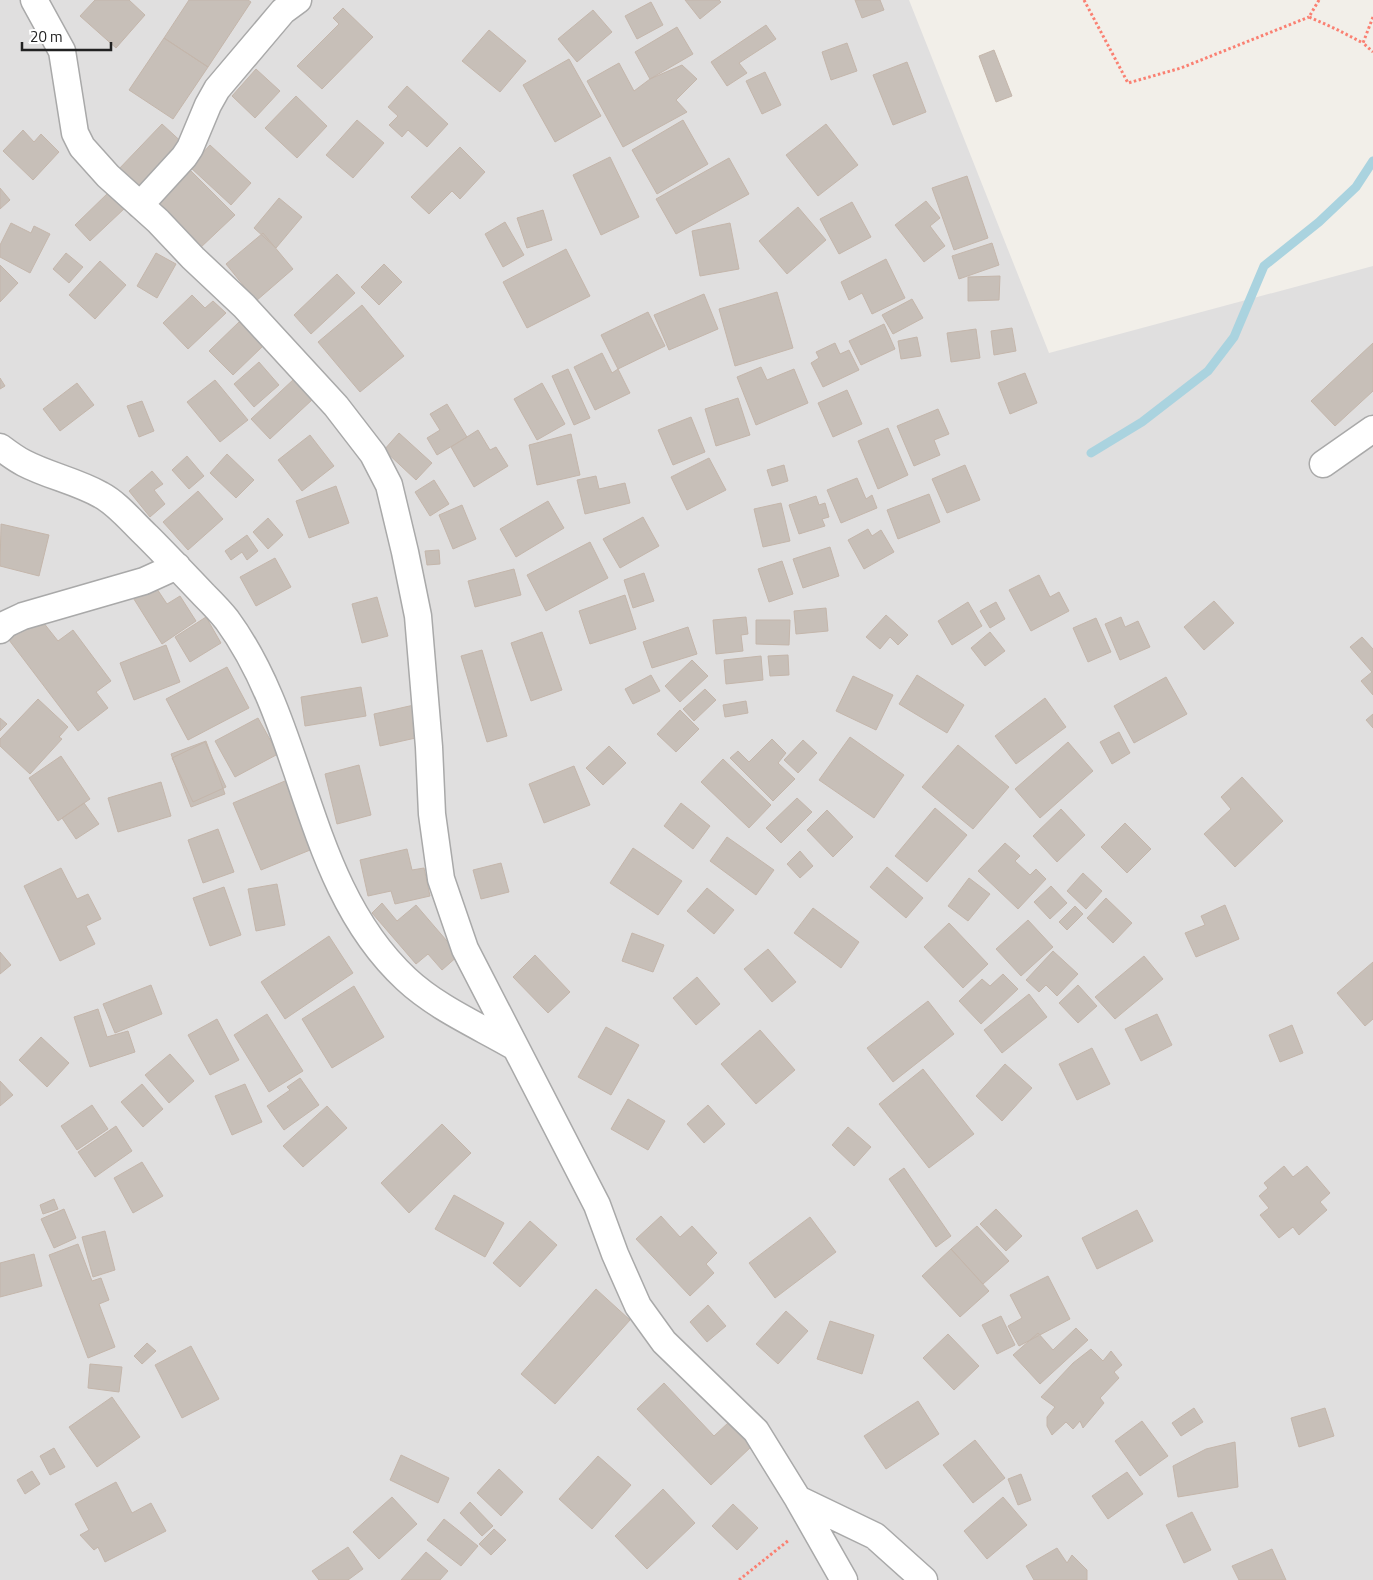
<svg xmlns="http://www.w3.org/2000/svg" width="1373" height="1580" font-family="'Titillium Web',sans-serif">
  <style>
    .residential { fill: #e0dfdf }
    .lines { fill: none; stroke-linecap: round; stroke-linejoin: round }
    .stream { stroke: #aad3df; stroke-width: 9 }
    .building { fill: #c7bfb8; stroke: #c4b6ab }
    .street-casing { stroke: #a9a9a9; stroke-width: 29 }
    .path { stroke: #fa8072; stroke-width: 3; stroke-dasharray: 2.5 2.5; stroke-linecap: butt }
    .street { stroke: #fff; stroke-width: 26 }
  </style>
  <rect width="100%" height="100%" fill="#f2efe9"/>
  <!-- residential -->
  <path class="residential" d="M0 0H909L1049 353 1373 266V1580H0Z"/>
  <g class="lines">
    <!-- stream -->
    <path class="stream" d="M1091 453 1142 422 1208 371 1234 337 1264 266 1319 222 1356 187 1373 161"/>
  </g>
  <!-- building -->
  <path class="building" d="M95 0H129L145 15 116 48 80 16Z
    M189 0H248L251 2 208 67 164 38Z
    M685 0H719L721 2 700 19Z
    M855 0H880L884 10 862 18Z
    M651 2 663 25 637 39 625 16Z
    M343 8 373 37 322 89 297 66 339 24 333 18Z
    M593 10 612 32 577 62 558 39Z
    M766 25 776 39 739 63 747 73 727 86 711 62Z
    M677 27 693 54 650 79 635 52Z
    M489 30 526 61 500 92 462 61Z
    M164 38 208 67 173 119 129 90Z
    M847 43 857 71 831 80 822 52Z
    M994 50 1012 96 996 102 979 56Z
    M569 59 601 116 555 142 523 85Z
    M907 62 926 112 893 125 873 75Z
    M619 63 634 91 650 79 682 65 697 79 676 100 687 112 623 147 587 81Z
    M256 69 280 91 255 118 232 96Z
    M765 72 781 105 762 114 746 81Z
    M407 86 448 124 427 147 408 130 402 137 389 125 398 116 388 107Z
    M296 96 327 126 297 158 265 128Z
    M357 120 384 143 353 178 326 155Z
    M683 120 708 164 657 194 632 150Z
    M162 124 187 147 143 195 117 171Z
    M826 124 858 165 818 196 786 155Z
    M23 130 34 142 41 134 59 152 33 180 3 151Z
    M210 145 251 183 231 205 190 167Z
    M460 147 485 172 460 199 452 191 429 214 411 197Z
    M610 157 639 217 601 235 573 175Z
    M729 158 749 194 676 234 656 199Z
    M190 170 235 215 199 249 155 204Z
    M967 176 988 238 954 250 932 188Z
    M0 188 10 200 0 209Z
    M109 192 125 208 90 241 75 225Z
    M279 198 302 217 276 248 254 228Z
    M926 201 940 218 930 226 945 246 924 262 895 225Z
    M852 202 871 237 839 254 820 219Z
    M798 207 826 240 787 274 759 241Z
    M543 210 552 240 527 248 517 218Z
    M505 222 524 255 503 267 485 234Z
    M11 223 31 233 34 226 50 234 30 273 0 257V245Z
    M730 223 739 269 700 276 692 231Z
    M263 233 293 269 256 301 226 264Z
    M992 243 999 265 959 279 952 256Z
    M566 249 590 296 527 328 503 282Z
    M66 253 83 267 69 283 53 269Z
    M156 253 176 264 157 298 137 286Z
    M886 259 905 298 872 314 862 293 849 300 841 282Z
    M100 261 126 285 95 319 69 295Z
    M384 264 402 282 379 305 361 287Z
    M0 265 18 283 0 302Z
    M337 274 355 293 311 334 294 315Z
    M1000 276 999 300 968 301V277Z
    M777 292 793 348 735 366 719 309Z
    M704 294 718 329 669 350 654 315Z
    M192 295 205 308 213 301 226 313 188 349 163 323Z
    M912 299 923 318 893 334 882 315Z
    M362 305 404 356 360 392 318 342Z
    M648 312 665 346 618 369 601 335Z
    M239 322 263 346 233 375 209 351Z
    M884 324 895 349 861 365 849 341Z
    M1012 328 1016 351 994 355 991 331Z
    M976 329 980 358 951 362 947 333Z
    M917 337 921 356 901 359 898 341Z
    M835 343 840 354 849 350 859 370 823 387 811 363 819 358 816 352Z
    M1373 343V391L1335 426 1311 401Z
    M602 353 612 373 618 369 630 393 595 410 574 367Z
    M259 362 279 385 254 407 234 384Z
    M761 367 767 380 794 369 808 403 756 425 737 377Z
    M568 369 590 418 574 425 552 376Z
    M1025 373 1037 403 1010 414 998 383Z
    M0 378 5 386 0 389Z
    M294 379 313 399 270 439 251 419Z
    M215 380 248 420 220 442 187 402Z
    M77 383 94 405 60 431 43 409Z
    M542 383 565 424 537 440 514 399Z
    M847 390 862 424 833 437 818 403Z
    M738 398 750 435 716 446 705 409Z
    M142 401 154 431 139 437 127 406Z
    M447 404 467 437 437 455 427 438 440 430 430 414Z
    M938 409 949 434 934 440 940 455 914 466 897 426Z
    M691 417 705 452 673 465 658 430Z
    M888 428 908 475 878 489 858 441Z
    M478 430 490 450 496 447 508 466 474 487 451 447Z
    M399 433 432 463 416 480 384 450Z
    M571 434 580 475 537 485 529 445Z
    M310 435 334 466 302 491 278 460Z
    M227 454 254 480 236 498 210 473Z
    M187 456 204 476 189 489 172 470Z
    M709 458 726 490 687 510 671 477Z
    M784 465 788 481 772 486 767 470Z
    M965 465 980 500 947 513 932 479Z
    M152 471 163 484 154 490 165 504 150 517 129 491Z
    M596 476 599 489 625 483 630 503 585 514 577 480Z
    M857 478 866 499 872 495 877 508 841 523 827 490Z
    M434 480 449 504 430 516 415 492Z
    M336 486 349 523 309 538 296 501Z
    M198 491 223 519 188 550 163 522Z
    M929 494 940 522 898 539 887 510Z
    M816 496 819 505 825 503 829 517 822 519 825 526 799 534 789 505Z
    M548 501 564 528 516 557 500 529Z
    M781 503 790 541 763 547 754 509Z
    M462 505 476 539 453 549 439 515Z
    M643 517 659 546 620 568 603 539Z
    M268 518 283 535 268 549 253 532Z
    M1 524 49 535 39 576 0 566Z
    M868 529 872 536 881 530 894 552 864 569 848 540Z
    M247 535 258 551 247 560 242 552 231 560 225 551Z
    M590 542 608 578 546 611 527 575Z
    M830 547 839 576 803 588 793 559Z
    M439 550 440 564 427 565 425 551Z
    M275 558 291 587 256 606 240 577Z
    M782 561 793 594 769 602 758 569Z
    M514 569 521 595 475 607 468 581Z
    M644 573 654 601 633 608 624 580Z
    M1039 575 1050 597 1059 592 1069 611 1031 631 1009 590Z
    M153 583 167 604 180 596 196 621 162 644 132 596Z
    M625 595 636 629 590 644 579 611Z
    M377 597 388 636 362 643 352 604Z
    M1214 601 1234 623 1204 650 1184 627Z
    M968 602 982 626 952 645 938 621Z
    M996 602 1005 619 990 628 980 611Z
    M826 608 828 631 796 634 794 611Z
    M886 615 908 635 898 645 890 637 880 649 866 637Z
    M39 617 58 641 73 630 111 681 96 692 108 708 78 731 9 640Z
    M206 617 221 643 190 662 175 637Z
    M746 617 748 634 741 635 743 651 716 654 713 620Z
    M1121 617 1125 627 1138 621 1150 647 1120 660 1105 624Z
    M1096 618 1111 652 1088 662 1073 628Z
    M756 620H790L789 645 756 644Z
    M688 627 697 654 652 668 643 642Z
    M542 632 562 690 531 701 511 643Z
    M990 632 1005 651 985 666 971 648Z
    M1362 637 1373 649V695L1361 681 1372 672 1350 647Z
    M166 645 180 682 134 700 120 663Z
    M482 650 507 736 487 742 461 656Z
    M788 655 789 675 770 676 768 656Z
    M761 656 763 680 726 684 724 660Z
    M692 660 708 676 680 702 665 686Z
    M227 667 249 708 188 740 166 699Z
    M651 675 660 691 633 704 625 689Z
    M917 675 964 705 947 733 899 704Z
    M853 676 893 695 876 730 836 711Z
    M1166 677 1187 714 1134 743 1114 706Z
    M361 687 366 716 305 726 301 697Z
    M705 689 716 700 694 721 683 709Z
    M1045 698 1066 727 1016 764 995 736Z
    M38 699 68 727 59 737 62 739 30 774 0 746V739Z
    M746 701 748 713 725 717 723 705Z
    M414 705 420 737 380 746 374 714Z
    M680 710 699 729 676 752 657 734Z
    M1373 714V728L1366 720Z
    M0 718 7 724 0 731Z
    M258 718 278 754 235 777 215 741Z
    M1119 732 1130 753 1112 764 1100 742Z
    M850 737 904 775 874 818 819 780Z
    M772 739 786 753 778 763 795 779 773 801 730 758 738 751 749 762Z
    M803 740 817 753 798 773 784 760Z
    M206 741 225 794 191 807 171 754Z
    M205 742 226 787 193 802 172 758Z
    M1068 742 1093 771 1040 818 1015 789Z
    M958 745 1009 787 973 829 922 787Z
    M609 746 626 763 603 785 586 768Z
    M61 756 90 799 58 821 29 778Z
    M723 759 771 805 749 828 701 782Z
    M359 765 371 815 337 824 325 774Z
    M574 766 590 805 544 823 529 784Z
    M1242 777 1283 821 1235 867 1204 834 1231 809 1221 797Z
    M292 778 320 846 261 870 233 803Z
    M161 782 171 816 118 832 108 798Z
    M797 798 812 812 781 843 766 828Z
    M84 803 99 824 76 839 62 818Z
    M681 803 710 826 693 849 664 826Z
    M935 808 967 835 927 882 895 856Z
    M1061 809 1085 835 1057 862 1033 836Z
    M827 810 853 837 833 857 807 830Z
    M1125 823 1151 849 1127 873 1101 847Z
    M218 829 234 872 203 883 188 840Z
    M727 837 774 870 756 895 710 861Z
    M1005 843 1020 856 1015 861 1030 875 1036 869 1046 879 1018 909 978 871Z
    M633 848 682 881 658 915 610 883Z
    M407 849 412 870 424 868 430 896 395 904 391 891 368 896 360 860Z
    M800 851 813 866 800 878 787 864Z
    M501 863 509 892 481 899 473 870Z
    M887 867 923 898 906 918 870 887Z
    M61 868 77 899 88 894 101 919 86 926 95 944 60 961 24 886Z
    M1083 873 1102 891 1086 909 1067 891Z
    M969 878 990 894 968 921 948 906Z
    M277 884 285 925 256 931 248 889Z
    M1051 886 1067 903 1050 919 1034 902Z
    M224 887 241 935 210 946 193 898Z
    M707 888 734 910 714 934 687 911Z
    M1106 898 1132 923 1113 943 1087 918Z
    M382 903 397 921 416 905 459 955 442 970 428 954 416 964 372 913Z
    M1225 905 1239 939 1196 957 1185 933 1205 925 1201 916Z
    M1075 906 1083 914 1067 930 1059 922Z
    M813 908 859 942 841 968 794 933Z
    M1028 920 1053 947 1021 976 996 949Z
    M949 923 988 964 963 988 924 947Z
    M632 933 664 945 653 972 622 961Z
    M329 936 353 973 285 1019 261 982Z
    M768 949 796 982 772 1002 744 969Z
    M1053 951 1078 974 1057 996 1046 985 1039 992 1026 980Z
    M0 952 11 965 0 974Z
    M535 955 570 992 548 1013 513 977Z
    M1144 956 1163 979 1115 1019 1095 997Z
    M1373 962V1019L1365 1026 1337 993Z
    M1003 974 1018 989 981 1024 959 1001 982 979 990 986Z
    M697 977 720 1004 696 1025 673 998Z
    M151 985 162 1014 115 1033 103 1004Z
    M1078 985 1097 1006 1078 1023 1059 1003Z
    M354 986 384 1037 332 1068 302 1019Z
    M1029 994 1047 1017 1002 1053 984 1030Z
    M928 1001 954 1034 893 1082 867 1048Z
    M98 1009 107 1037 128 1031 135 1052 90 1067 74 1017Z
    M267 1014 303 1071 269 1092 234 1035Z
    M1157 1014 1172 1045 1141 1061 1125 1029Z
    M217 1019 239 1060 210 1075 188 1035Z
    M1292 1025 1303 1053 1280 1062 1269 1035Z
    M606 1027 639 1045 611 1095 578 1077Z
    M760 1030 795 1070 756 1104 721 1064Z
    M41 1037 69 1063 47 1087 19 1060Z
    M1092 1048 1110 1084 1077 1100 1059 1064Z
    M170 1054 194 1081 169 1103 145 1075Z
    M1005 1064 1032 1088 1002 1121 976 1096Z
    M923 1069 974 1134 929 1168 879 1104Z
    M300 1078 319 1105 284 1130 267 1106 290 1090 287 1087Z
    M0 1081 13 1095 0 1106Z
    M142 1084 163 1109 143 1127 121 1102Z
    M245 1084 262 1122 232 1135 215 1096Z
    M628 1099 665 1121 648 1150 611 1129Z
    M92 1105 108 1129 77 1150 61 1126Z
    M708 1105 725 1124 704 1143 687 1124Z
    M327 1106 347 1128 303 1167 283 1146Z
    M442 1124 471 1153 409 1213 381 1183Z
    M116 1126 132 1151 95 1177 78 1152Z
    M848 1127 871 1147 854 1166 832 1145Z
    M142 1162 163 1196 133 1213 114 1178Z
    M1284 1166 1293 1177 1307 1166 1330 1193 1320 1202 1327 1210 1319 1217 1299 1235 1293 1227 1279 1238 1260 1215 1269 1208 1259 1196 1268 1188 1264 1183Z
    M904 1168 951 1236 936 1247 889 1179Z
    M454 1195 504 1223 485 1257 435 1229Z
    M54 1199 58 1209 43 1214 40 1205Z
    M64 1209 76 1238 54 1248 41 1219Z
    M996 1209 1022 1236 1006 1251 980 1224Z
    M1137 1210 1153 1241 1097 1269 1082 1238Z
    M661 1216 680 1237 692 1226 717 1253 706 1264 714 1273 690 1296 636 1239Z
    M810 1217 836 1252 775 1298 749 1263Z
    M530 1221 557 1245 520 1287 493 1263Z
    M977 1226 1009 1261 983 1284 951 1249Z
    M105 1231 115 1270 93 1277 82 1237Z
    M78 1244 92 1281 101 1278 109 1300 99 1304 115 1347 88 1358 49 1255Z
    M951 1249 989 1291 960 1317 922 1276Z
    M34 1254 42 1286 0 1297V1263Z
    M1048 1276 1070 1319 1019 1346 1008 1326 1022 1318 1010 1295Z
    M596 1289 630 1320 555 1404 521 1374Z
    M708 1305 726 1326 707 1342 690 1322Z
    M786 1311 808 1331 778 1364 756 1344Z
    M1001 1316 1015 1345 997 1354 982 1325Z
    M830 1321 874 1335 862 1374 817 1359Z
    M1076 1328 1088 1340 1040 1384 1013 1355 1038 1333 1053 1350Z
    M948 1334 979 1366 954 1390 923 1358Z
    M147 1343 156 1351 142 1364 134 1356Z
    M191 1346 219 1399 182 1418 155 1365Z
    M1091 1349 1103 1361 1111 1351 1122 1365 1114 1372 1119 1378 1100 1398 1104 1403 1083 1428 1080 1421 1073 1429 1066 1422 1052 1435 1047 1426V1417L1055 1407 1041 1397 1073 1363Z
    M90 1364 122 1367 119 1392 88 1388Z
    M664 1383 714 1436 729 1422 752 1446 711 1485 637 1409Z
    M112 1397 140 1437 97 1467 69 1427Z
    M918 1401 939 1434 886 1469 864 1436Z
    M1194 1408 1203 1422 1181 1436 1172 1423Z
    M1325 1408 1334 1436 1299 1447 1291 1418Z
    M1142 1421 1168 1456 1140 1476 1115 1441Z
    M975 1440 1005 1478 973 1503 943 1465Z
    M1235 1442 1238 1487 1178 1497 1173 1466 1206 1449Z
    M54 1448 65 1467 50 1475 40 1456Z
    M401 1455 449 1478 438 1503 390 1480Z
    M598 1456 631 1485 592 1529 559 1499Z
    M499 1469 523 1492 501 1516 477 1493Z
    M32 1471 40 1484 25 1494 17 1480Z
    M1127 1472 1143 1494 1108 1519 1092 1496Z
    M1021 1474 1031 1500 1018 1505 1008 1479Z
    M116 1482 132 1513 151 1503 166 1531 105 1562 98 1547 94 1550 80 1535 89 1530 75 1504Z
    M663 1489 695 1523 647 1569 615 1536Z
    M392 1497 417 1524 379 1559 353 1532Z
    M1003 1497 1027 1525 987 1559 964 1531Z
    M470 1502 493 1526 482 1536 460 1513Z
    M733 1504 758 1528 737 1550 712 1526Z
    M1192 1512 1211 1550 1184 1563 1166 1525Z
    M444 1519 478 1546 461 1566 427 1540Z
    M494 1529 506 1540 491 1555 479 1544Z
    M348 1547 363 1569 348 1580H319L312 1571Z
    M1057 1548 1067 1563 1072 1555 1087 1570V1580H1034L1026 1566Z
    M1272 1549 1286 1580H1239L1232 1566Z
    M426 1552 448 1571 440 1580H401Z"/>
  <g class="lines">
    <!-- street casing -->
    <g class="street-casing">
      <path id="street" d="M34 0 62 51 75 133 82 147 108 176 158 221 193 258 244 306 336 406 373 454 389 485 405 552 418 616 429 747 432 814 441 879 465 949 597 1205 615 1254 638 1306 664 1342 756 1431 798 1499 844 1580
        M140 205 184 157 190 148 208 105 217 89 283 11 298 0
        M0 447C8 453 16 459 24 463 49 476 76 481 101 495 118 504 132 522 147 536 166 555 185 575 204 595 212 603 220 611 227 620 307 729 304 884 406 979 437 1008 479 1026 515 1047
        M1323 464 1373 429
        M0 630 6 624 23 616 144 581 177 566
        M798 1499 875 1536 924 1580"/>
    </g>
    <!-- path -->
    <path class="path" d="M1084 0 1128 83 1181 68 1309 17
      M1319 0 1309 17 1336 29 1363 43
      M1373 17 1363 43 1373 52
      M739 1580 789 1540"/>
    <!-- street -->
    <use href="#street" class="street"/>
  </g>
  <!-- scale -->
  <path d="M22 42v8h89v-8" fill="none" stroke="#222222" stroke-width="2.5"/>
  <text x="30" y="42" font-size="15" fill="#222222" stroke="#ffffff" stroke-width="4" paint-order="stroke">20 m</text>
</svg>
